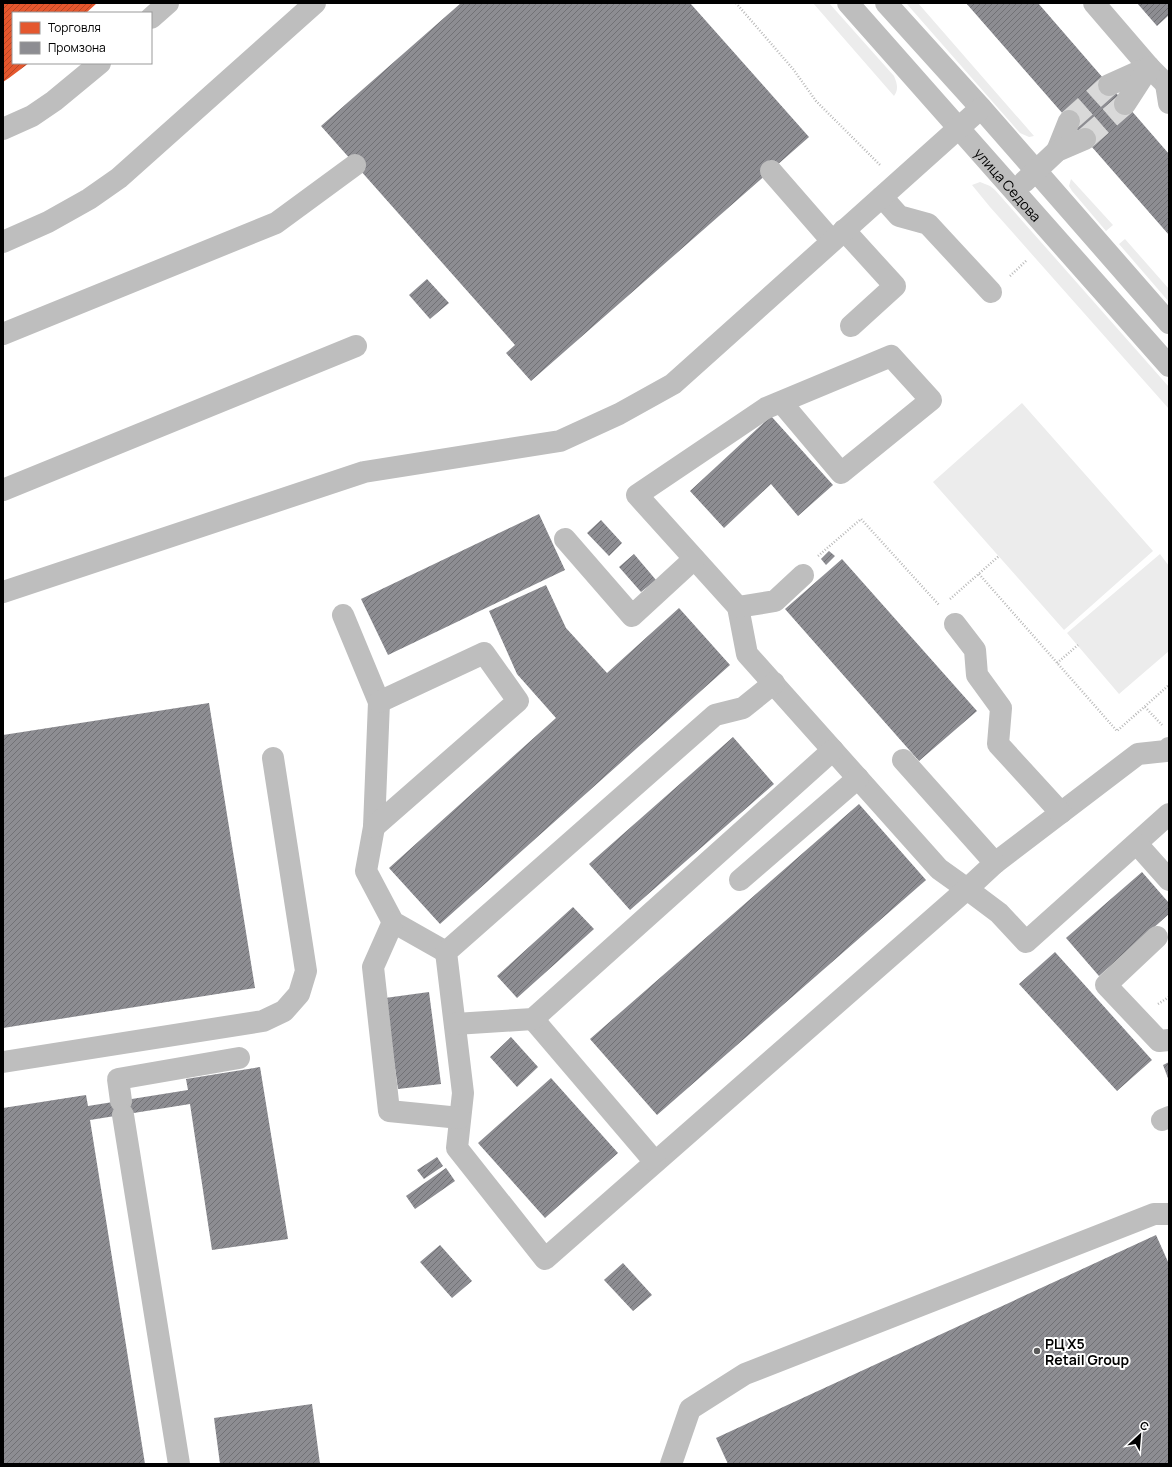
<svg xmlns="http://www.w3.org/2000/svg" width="1172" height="1467" font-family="Manrope,sans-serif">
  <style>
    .grass { fill: #ececec }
    .shops { fill: url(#shops-hatch) }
    .industry { fill: url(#industry-hatch) }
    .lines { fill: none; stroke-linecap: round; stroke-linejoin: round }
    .minor-tunnel { stroke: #d9d9d9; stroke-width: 22; stroke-dasharray: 22 11; stroke-linecap: butt }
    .path { stroke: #b9b9b9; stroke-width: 2.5; stroke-dasharray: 1 2; stroke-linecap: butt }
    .minor { stroke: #bebebe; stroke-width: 22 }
    .poi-dot { fill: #595959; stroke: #fff; stroke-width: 1.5 }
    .labels { text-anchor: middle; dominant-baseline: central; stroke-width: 4; stroke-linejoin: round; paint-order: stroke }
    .street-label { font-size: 14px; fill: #000; stroke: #fff }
    .poi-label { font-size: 14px; font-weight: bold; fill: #000; stroke: #fff; text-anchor: start }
  </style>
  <defs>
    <pattern id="shops-hatch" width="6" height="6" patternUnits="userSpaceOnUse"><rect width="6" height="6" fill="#e4572e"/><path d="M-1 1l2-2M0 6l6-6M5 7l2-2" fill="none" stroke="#b64625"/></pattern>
    <pattern id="industry-hatch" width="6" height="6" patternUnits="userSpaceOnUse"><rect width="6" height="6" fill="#8d8d92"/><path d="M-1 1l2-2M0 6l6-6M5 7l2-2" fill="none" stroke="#717175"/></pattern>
  </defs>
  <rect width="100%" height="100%" fill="#fff"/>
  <!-- grass -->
  <path class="grass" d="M813 3H829L894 76C897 83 899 89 894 96Z
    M906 3H918L1034 136 1029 137 1020 133Z
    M1071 179 1113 225 1106 231 1072 191 1069 186Z
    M980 182 990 186 995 190 1169 387V409L990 207 972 185Z
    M1125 239 1169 289V302L1119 244Z
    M1022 403 1153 551 1064 630 933 482Z
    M1160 554 1169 566V651L1119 694 1067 633Z"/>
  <!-- shops -->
  <path class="shops" d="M3 3H97L86 13H13V63H29L9 78 3 82Z"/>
  <!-- industry -->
  <path class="industry" d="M461 3H690L809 137 531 381 506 353 515 345 321 126Z
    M966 3H1038L1169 154V235Z
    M1137 3H1169V15L1157 26Z
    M427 279 449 303 430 319 409 295Z
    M771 416 833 485 798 516 771 484 724 528 690 491Z
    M539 514 565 570 388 655 361 599Z
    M601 520 622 543 609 556 587 533Z
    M829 551 835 556 826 565 821 559Z
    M634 554 656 580 641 592 619 567Z
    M842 559 977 711 919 761 785 609Z
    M546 585 566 628 607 673 679 608 730 665 440 924 389 868 556 718 517 674 489 611Z
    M209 703 255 988 3 1028V735Z
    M733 737 774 784 630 910 589 864Z
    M859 804 926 880 657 1115 590 1039Z
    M1142 872 1169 903V914L1099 976 1066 938Z
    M573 907 594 929 517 998 497 976Z
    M1055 952 1152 1060 1117 1091 1019 984Z
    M429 992 441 1084 398 1089 385 998Z
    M511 1037 538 1067 517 1087 490 1057Z
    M1169 1062V1081L1163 1065Z
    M260 1067 288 1239 212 1250 190 1104 90 1120 145 1464H3V1108L86 1095 88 1106 188 1090 186 1079Z
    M551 1078 618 1153 545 1218 478 1143Z
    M437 1157 443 1166 424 1179 417 1170Z
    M446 1168 455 1181 415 1209 406 1196Z
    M1156 1235 1169 1264V1464H728L716 1438Z
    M440 1245 472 1281 452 1298 420 1262Z
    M623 1263 652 1295 633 1311 604 1280Z
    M312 1404 320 1464H220L214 1418Z"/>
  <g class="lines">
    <!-- minor-tunnel -->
    <path class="minor-tunnel" d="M1069 121 1109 85
      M1085 139 1125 104"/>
    <!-- path -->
    <path class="path" d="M736 3 793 69 816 101 880 165
      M1010 276 1027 260
      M818 556 861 519 939 605
      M979 574 1117 731 1169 685
      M950 599 999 556
      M1057 663 1078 645
      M1145 707 1162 725
      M1158 1004 1169 997"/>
    <!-- minor -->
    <g class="minor">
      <path id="s1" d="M848 3 1169 366"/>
      <path d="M886 3 981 108 1169 323"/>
      <path d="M1094 3 1149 67 1166 84 1169 82"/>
      <path d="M151 18 168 3"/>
      <path d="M1166 84 1169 103"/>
      <path d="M1109 85 1149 67"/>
      <path d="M1125 104 1149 67"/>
      <path d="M3 129 32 116 54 101 100 63"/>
      <path d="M1057 151 1069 121"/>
      <path d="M771 171 832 241"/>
      <path d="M1024 182 1057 151 1085 139"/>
      <path d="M882 197 899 216 928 224 991 292"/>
      <path d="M844 230 895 286 851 326"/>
      <path d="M3 242 48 222 89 199 119 178 315 3"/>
      <path d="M3 334 276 223 355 165"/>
      <path d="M781 402 841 473 931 400 891 356 766 408 637 495 738 607 747 654 939 869 967 889 995 863 1138 754 1166 751 1169 748"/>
      <path d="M3 490 356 346"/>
      <path d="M565 539 632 616 694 559"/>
      <path d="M3 592 364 472 560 441 619 414 673 384 981 108"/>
      <path d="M738 607 775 601 803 575"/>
      <path d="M343 615 379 702 374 827 366 871 393 922 446 952"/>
      <path d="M955 624 975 650 977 675 1001 708 998 744 1061 813"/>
      <path d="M774 683 743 708 715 715 446 952 463 1093 457 1148 545 1259 967 889 999 913 1026 942 1169 814"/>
      <path d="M903 760 995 863"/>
      <path d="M374 827 518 701 484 653 379 702"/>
      <path d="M1137 844 1169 880"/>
      <path d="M740 880 858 778"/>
      <path d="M393 922 373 967 389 1111 460 1118"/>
      <path d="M1157 937 1106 985 1159 1041 1169 1040"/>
      <path d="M533 1019 655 1162"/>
      <path d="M455 1024 533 1019 833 750"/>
      <path d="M3 1062 263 1021 284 1011 299 994 306 971 273 758"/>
      <path d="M121 1101 118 1079 239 1058"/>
      <path d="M123 1115 179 1464"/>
      <path d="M1162 1120 1169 1117"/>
      <path d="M671 1464 690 1409 745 1374 1154 1214H1169"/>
    </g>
  </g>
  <!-- markers -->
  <circle class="poi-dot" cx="1037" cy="1351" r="4"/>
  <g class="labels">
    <!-- street labels -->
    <g class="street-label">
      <text stroke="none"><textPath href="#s1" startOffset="242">улица Седова</textPath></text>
    </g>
    <!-- poi labels -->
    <g class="poi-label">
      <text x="1045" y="1343">РЦ X5<tspan x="1045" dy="16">Retail Group</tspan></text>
    </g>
  </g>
  <!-- border -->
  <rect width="1172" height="1467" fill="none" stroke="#000000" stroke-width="8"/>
  <!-- legend -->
  <rect x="12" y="12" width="140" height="52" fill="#ffffff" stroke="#999999"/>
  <rect x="20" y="22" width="20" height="12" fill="#e4572e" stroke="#999999"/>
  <text x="48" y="32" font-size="12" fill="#000000">Торговля</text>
  <rect x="20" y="42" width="20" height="12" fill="#8d8d92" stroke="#999999"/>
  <text x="48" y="52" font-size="12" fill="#000000">Промзона</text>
  <!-- north arrow -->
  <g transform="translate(1140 1435) rotate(26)" stroke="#ffffff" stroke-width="3" paint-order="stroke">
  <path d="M0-3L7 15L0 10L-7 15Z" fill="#000000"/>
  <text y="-6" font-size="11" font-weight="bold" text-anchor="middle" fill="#000000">С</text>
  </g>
</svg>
